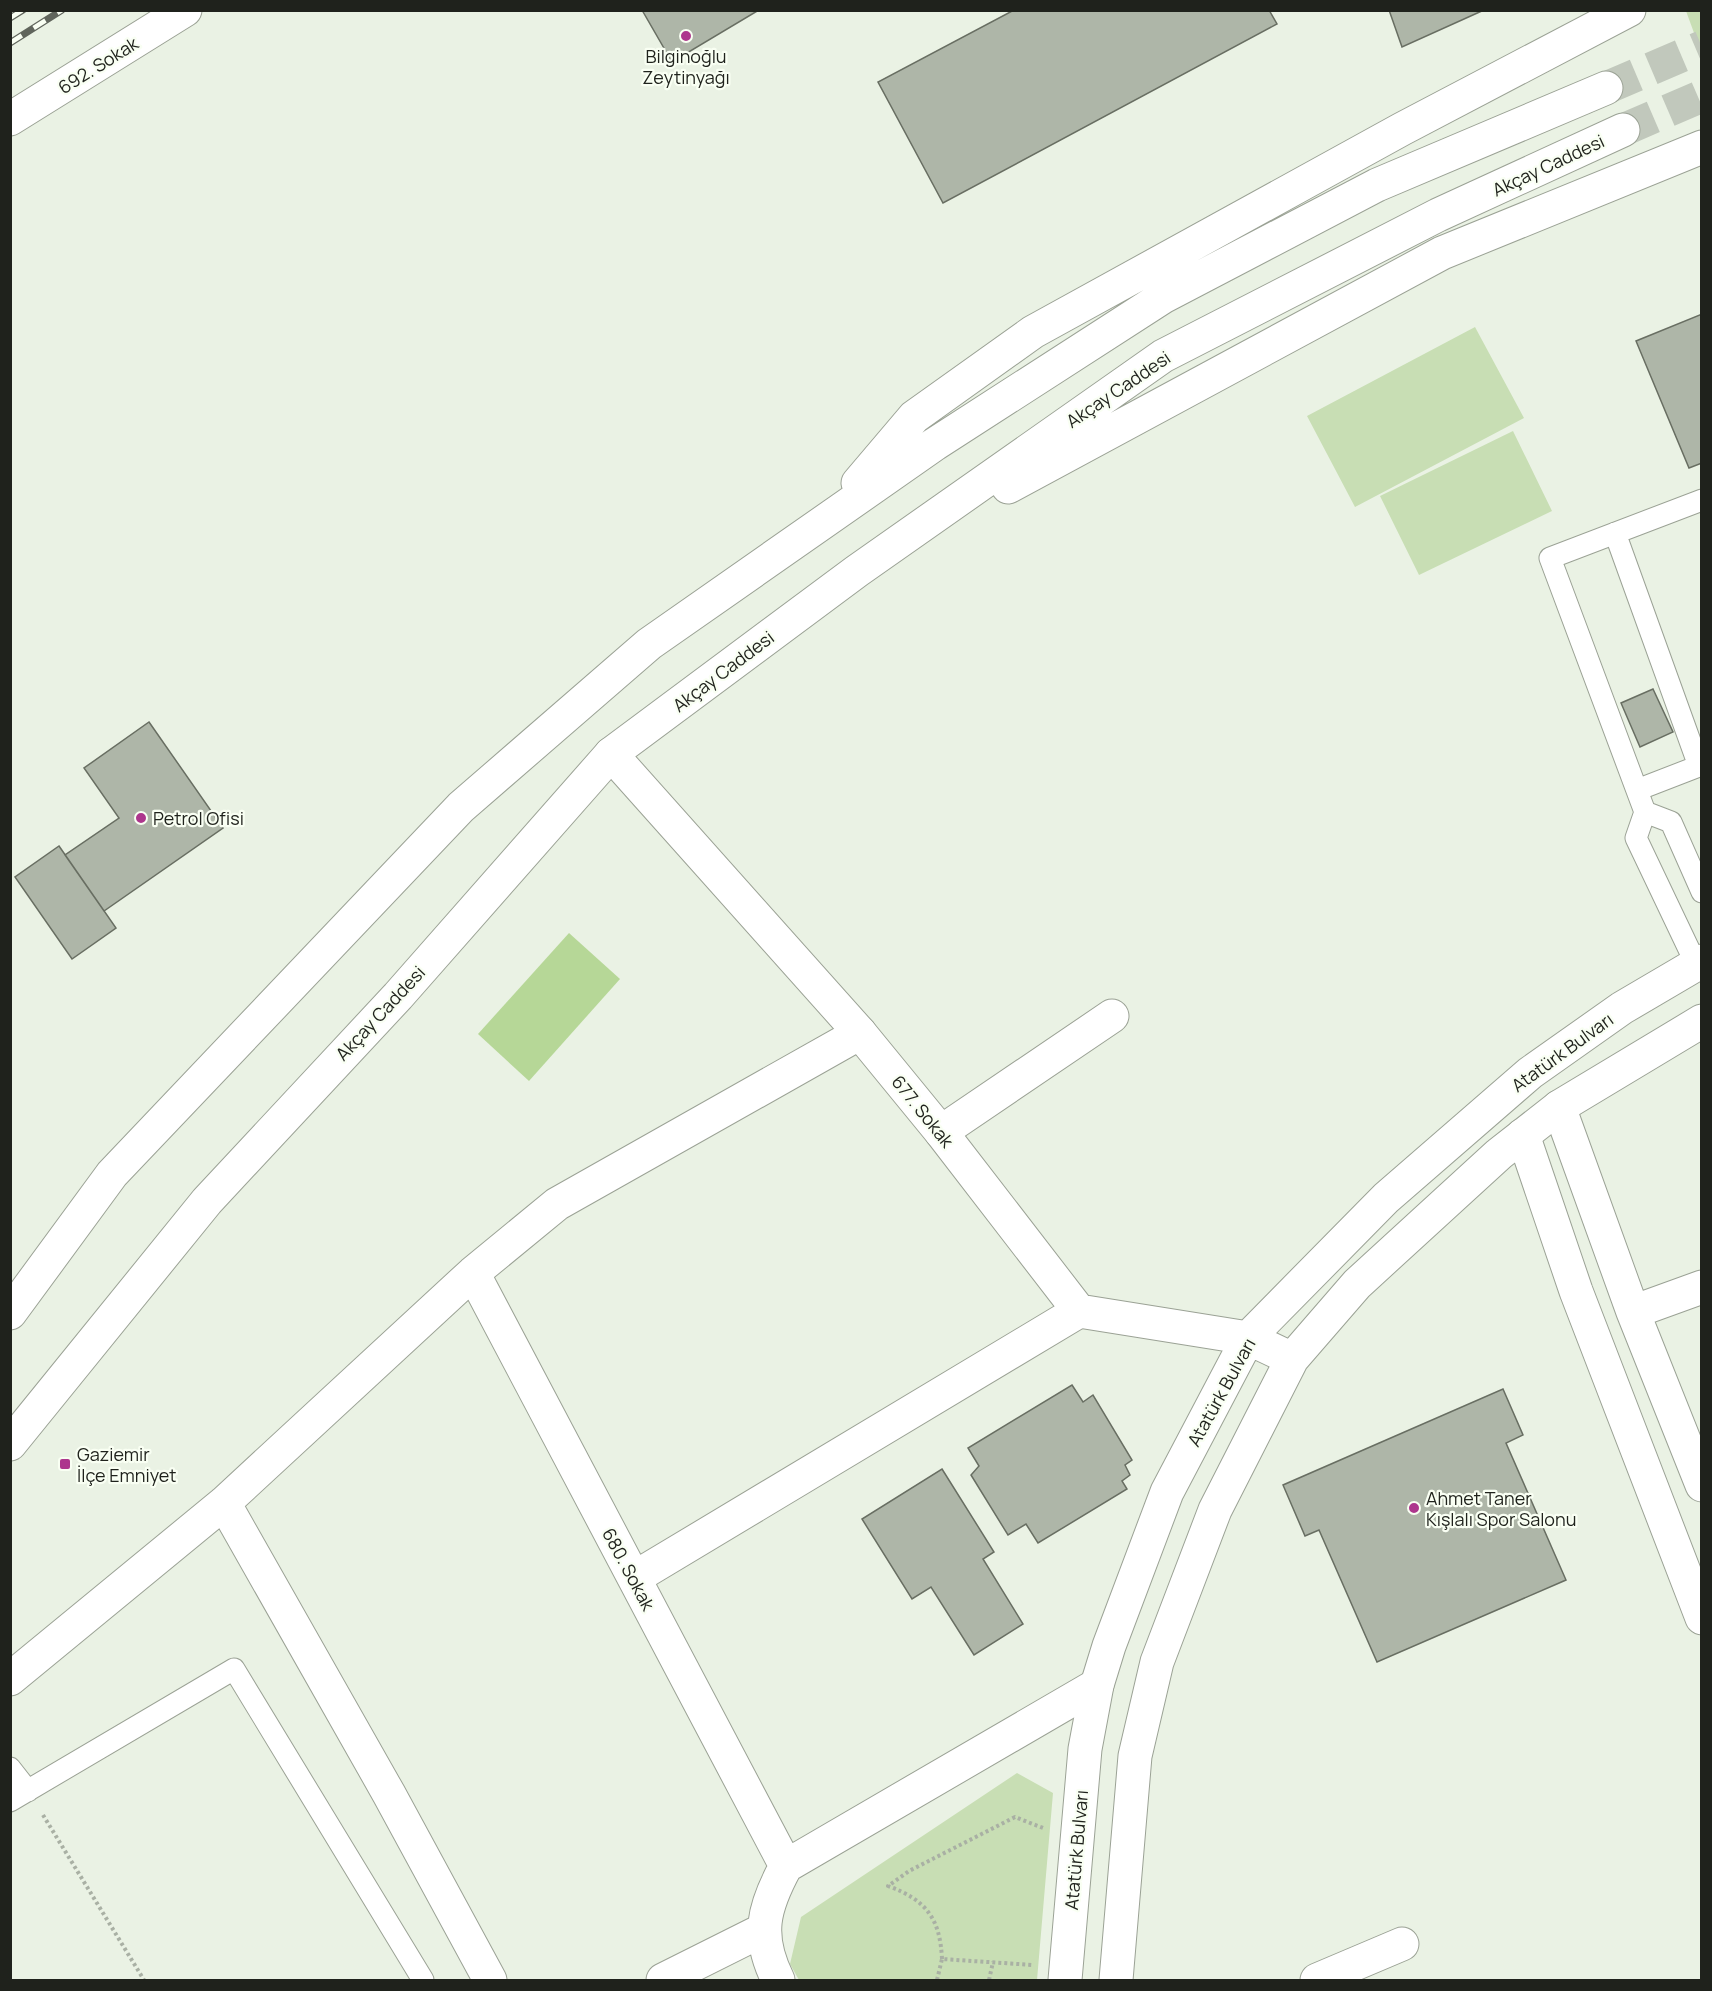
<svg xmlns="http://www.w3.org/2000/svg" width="1712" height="1991" font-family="Manrope,sans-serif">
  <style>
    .green { fill: #c8deb4 }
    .water { fill: #b6d797 }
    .building { fill: #aeb6a8; stroke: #686e62; stroke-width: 1.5 }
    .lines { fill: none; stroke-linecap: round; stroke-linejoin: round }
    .trunk-tunnel { stroke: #c1c8bc; stroke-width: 33; stroke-dasharray: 33 16; stroke-linecap: butt }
    .service-casing { stroke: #9ba295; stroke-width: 23 }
    .minor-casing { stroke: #9ba295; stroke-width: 35 }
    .tertiary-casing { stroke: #9ba295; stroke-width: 35 }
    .secondary-casing { stroke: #9ba295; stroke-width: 35 }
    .trunk-casing { stroke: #9ba295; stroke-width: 35 }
    .path { stroke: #a9b0a4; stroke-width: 4; stroke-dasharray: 3 3; stroke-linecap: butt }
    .service { stroke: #fff; stroke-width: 21 }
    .minor { stroke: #fff; stroke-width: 33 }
    .tertiary { stroke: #fff; stroke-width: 33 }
    .secondary { stroke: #fff; stroke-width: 33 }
    .trunk { stroke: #fff; stroke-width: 33 }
    .rail-casing { stroke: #60655c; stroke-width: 7 }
    .rail { stroke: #f9fff3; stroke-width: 4.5; stroke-dasharray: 14; stroke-linecap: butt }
    .poi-dot { fill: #ad368d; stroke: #f9fff3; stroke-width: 2 }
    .labels { text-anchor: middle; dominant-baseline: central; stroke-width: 4.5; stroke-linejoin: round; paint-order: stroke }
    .poi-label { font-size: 18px; fill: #1f221c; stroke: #f9fff3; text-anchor: start }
    .street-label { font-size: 18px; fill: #1f221c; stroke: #f9fff3 }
  </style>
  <rect width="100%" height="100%" fill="#eaf2e4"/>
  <!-- green -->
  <path class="green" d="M1686 11H1701V52Z
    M1475 327 1524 418 1355 507 1307 416Z
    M1513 431 1552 511 1419 575 1380 496Z
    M1017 1773 1053 1793 1037 1980H799L790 1964 801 1917Z"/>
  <!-- water -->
  <path class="water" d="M569 933 620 979 529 1081 478 1034Z"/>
  <!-- building -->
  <path class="building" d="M642 10H759L672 62Z
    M1014 10H1269L1277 24 943 203 878 82Z
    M1389 10H1484L1402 47Z
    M1702 314V463L1689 468 1636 341Z
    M1653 689 1673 732 1640 747 1621 703Z
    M149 722 223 828 104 911 65 855 119 818 84 768Z
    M59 846 116 928 72 959 15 877Z
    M1072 1385 1083 1402 1093 1395 1132 1460 1125 1465 1130 1475 1122 1481 1127 1489 1038 1543 1026 1524 1008 1535 971 1475 979 1466 968 1448Z
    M1503 1389 1523 1435 1506 1443 1566 1580 1377 1662 1319 1530 1305 1536 1283 1485Z
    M942 1469 994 1552 983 1559 1023 1624 974 1655 931 1587 912 1599 862 1519Z"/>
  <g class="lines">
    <!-- trunk-tunnel -->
    <path class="trunk-tunnel" d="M1606 88 1702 47
      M1623 130 1702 96"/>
    <!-- service casing -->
    <g class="service-casing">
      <path id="service" d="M1615 533 1699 766 1637 790
        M1645 812 1671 822 1702 892
        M1696 964 1636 838 1645 812 1550 558 1702 500
        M10 1768 28 1791
        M10 1801 234 1669 423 1980"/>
    </g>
    <!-- minor casing -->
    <g class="minor-casing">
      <path id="minor" d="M1559 1107 1633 1312 1702 1485
        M941 1132 1112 1016
        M1523 1135 1576 1291 1702 1618
        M473 1273 786 1866
        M1633 1312 1702 1287
        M224 1503 389 1794 490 1980
        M634 1578 1079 1311
        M10 1679 224 1503 473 1273 557 1204 860 1033
        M663 1980 763 1930
        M778 1980C756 1936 763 1908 786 1866L1097 1685
        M1317 1980 1402 1944"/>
    </g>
    <!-- tertiary casing -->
    <g class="tertiary-casing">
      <path id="tertiary" d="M611 754 860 1033 941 1132 1079 1311 1248 1338 1292 1359
        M1065 1980 1085 1749 1097 1685 1109 1646 1167 1492 1248 1338 1386 1198 1530 1073 1622 1008 1702 961
        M1116 1980 1135 1756 1157 1662 1215 1510 1292 1359 1357 1284 1499 1154 1559 1107 1702 1021"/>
    </g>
    <!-- secondary casing -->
    <g class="secondary-casing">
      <path id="secondary" d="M10 119 185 10"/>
    </g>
    <!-- trunk casing -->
    <g class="trunk-casing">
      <path id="trunk" d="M858 483 914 417 1033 332 1402 129 1629 10
        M1008 487 1442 253 1702 147
        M10 1313 112 1174 461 807 649 644 935 444 1163 297 1377 185 1606 88
        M10 1444 207 1201 398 996 611 754 857 571 1163 356 1438 215 1623 130"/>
    </g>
    <!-- path -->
    <path class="path" d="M43 1815 144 1980
      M942 1959C940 1918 926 1900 888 1886L909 1871 1015 1817 1043 1828
      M937 1980 942 1959 1033 1965
      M989 1980 993 1962"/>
    <!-- service -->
    <use href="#service" class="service"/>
    <!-- minor -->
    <use href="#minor" class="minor"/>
    <!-- tertiary -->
    <use href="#tertiary" class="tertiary"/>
    <!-- secondary -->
    <use href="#secondary" class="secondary"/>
    <!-- trunk -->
    <use href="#trunk" class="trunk"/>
    <!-- rail casing -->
    <g class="rail-casing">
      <path id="rail" d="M10 18 23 10
        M10 43 62 10"/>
    </g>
    <!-- rail -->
    <use href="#rail" class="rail"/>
  </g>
  <!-- markers -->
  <g class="poi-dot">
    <circle cx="686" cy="36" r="6"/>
    <circle cx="141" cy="818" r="6"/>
    <rect x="59" y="1458" width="12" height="12" rx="3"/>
    <circle cx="1414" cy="1508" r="6"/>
  </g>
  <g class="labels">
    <!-- poi labels -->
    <g class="poi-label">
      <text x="686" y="56" text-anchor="middle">Bilginoğlu<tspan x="686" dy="21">Zeytinyağı</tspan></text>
      <text x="153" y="818">Petrol Ofisi</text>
      <text x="77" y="1454">Gaziemir<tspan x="77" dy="21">İlçe Emniyet</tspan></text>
      <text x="1426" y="1498">Ahmet Taner<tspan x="1426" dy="21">Kışlalı Spor Salonu</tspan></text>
    </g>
    <!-- street labels -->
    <g class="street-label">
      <text transform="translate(98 65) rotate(-32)">692. Sokak</text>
      <text transform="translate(1548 165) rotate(-25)">Akçay Caddesi</text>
      <text transform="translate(1118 389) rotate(-34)">Akçay Caddesi</text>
      <text transform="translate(723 671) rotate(-37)">Akçay Caddesi</text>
      <text transform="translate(380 1013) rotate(-47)">Akçay Caddesi</text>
      <text transform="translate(1562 1052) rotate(-36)">Atatürk Bulvarı</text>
      <text transform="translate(923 1111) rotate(51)">677. Sokak</text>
      <text transform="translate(1221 1392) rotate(-61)">Atatürk Bulvarı</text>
      <text transform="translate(629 1569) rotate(62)">680. Sokak</text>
      <text transform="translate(1076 1850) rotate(-85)">Atatürk Bulvarı</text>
    </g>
  </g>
  <!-- border -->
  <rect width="1712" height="1991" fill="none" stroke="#1f221c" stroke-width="24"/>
</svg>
